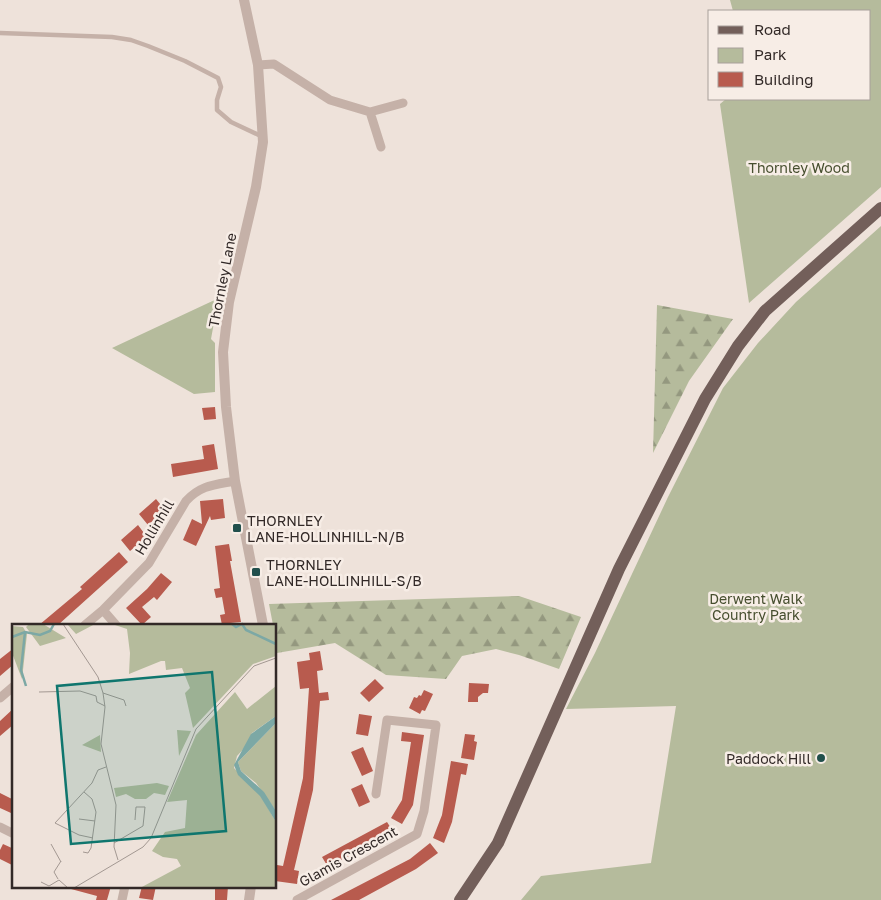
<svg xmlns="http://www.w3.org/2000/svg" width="881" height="900" font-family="'Golos Text',sans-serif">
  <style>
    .forest { fill: url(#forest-firs) }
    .park { fill: #b5bb9c }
    .building { fill: #b85b4e }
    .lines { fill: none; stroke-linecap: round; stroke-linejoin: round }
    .service { stroke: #c5b1a8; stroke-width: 4.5 }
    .minor { stroke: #c5b1a8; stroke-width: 9 }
    .tertiary { stroke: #c5b1a8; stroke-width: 10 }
    .primary { stroke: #735f5a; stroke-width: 12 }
    .poi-dot { fill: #214f4c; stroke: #f7ede6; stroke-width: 2 }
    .labels { text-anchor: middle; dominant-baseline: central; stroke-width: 5; stroke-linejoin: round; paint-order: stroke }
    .park-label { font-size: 14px; fill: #464e2e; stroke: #f7ede6 }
    .street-label { font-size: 14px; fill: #322927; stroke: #f7ede6 }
    .poi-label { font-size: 14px; fill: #322927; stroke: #f7ede6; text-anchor: start }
    .inset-river { fill: none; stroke: #7ca8a5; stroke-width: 2.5 }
    .inset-road { fill: none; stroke: #a39892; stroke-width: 1 }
    .view { fill: #0f766e; fill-opacity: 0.15; stroke: #0f766e; stroke-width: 2.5 }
    .inset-edge { fill: none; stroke: #322927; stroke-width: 2.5 }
  </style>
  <defs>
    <pattern id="forest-firs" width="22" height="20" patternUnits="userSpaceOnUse" patternTransform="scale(1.25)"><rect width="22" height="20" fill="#b5bb9c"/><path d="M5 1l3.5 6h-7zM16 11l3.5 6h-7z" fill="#94987f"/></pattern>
  </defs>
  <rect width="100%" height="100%" fill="#eee2da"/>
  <!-- forest -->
  <path class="forest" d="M657 305 733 319 689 381 653 453Z
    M519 596 581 617 559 669 519 655 496 649 462 656 446 679 386 675 335 643 277 653 275 625H273L269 604Z"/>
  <!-- park -->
  <path class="park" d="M730 0H881V187L749 303 720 104 726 99H870V11H733Z
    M881 226V900H521L541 876 651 863 676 706 566 709 595 653 668 497 723 388 758 343 796 302Z
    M221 297 220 313 215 317 211 339 215 343V392L194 394 112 348Z"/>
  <!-- building -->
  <path class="building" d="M215 407 216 419 204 420 202 408Z
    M214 444 218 469 173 477 171 464 204 459 202 446Z
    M156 499 165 510 148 525 139 514Z
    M223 499 225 518 211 520 210 516 196 546 183 540 192 519 202 524 200 501Z
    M138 525 147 537 130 551 121 540Z
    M229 544 232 561H230L241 622 230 623 231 625H222L220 615 225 614 222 597 216 598 214 589 220 588 215 546Z
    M119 552 128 562 58 625H39L82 589 80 587Z
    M161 573 172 582 157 600 154 597 142 607 151 617 142 625 126 608 147 589Z
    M14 648V664L0 676V659Z
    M320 651 323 670 317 671 319 693 328 692 329 700 320 701 313 790 294 870 299 871 297 884 275 881V869L277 870V865L283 866 303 778 309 688 300 689 297 662 310 660 309 653Z
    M375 679 384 688 369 702 360 693Z
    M469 683 489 684 488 693H483L478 697V702H468Z
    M424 690 433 694 425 711 422 710 420 714 409 708 414 697 417 698 419 695 421 696Z
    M14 708V724L0 736V721Z
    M359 714 372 716 368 736 356 734Z
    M402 732 424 735 413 805 402 824 391 818 402 800 411 742 401 741Z
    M465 734 475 735 474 741 477 742 474 760 461 758Z
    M363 747 373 771 362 776 351 752Z
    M451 761 468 764 466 775 461 774 452 822 444 843 433 838 442 815Z
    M362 784 370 802 359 807 351 789Z
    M0 793 14 800V806L11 813 0 808Z
    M387 822 394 833 328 867 322 857Z
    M430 843 438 853 416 869 359 900H331L410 859Z
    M3 844 14 849V866L0 859V850Z
    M71 886H111L107 900H96L97 896 71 889Z
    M142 886H156L153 900 139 898Z
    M215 886H228L227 900H215Z"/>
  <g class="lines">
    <!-- service -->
    <path class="service" d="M0 33 112 37 131 40 148 46 185 61 218 78 221 87 217 100V110L231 122 261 136"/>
    <!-- minor -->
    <path class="minor" d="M258 65 274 64 330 100 370 112 381 147
      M370 112 403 103
      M103 610 116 625
      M85 625 103 610 149 563 186 501C201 485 214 485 235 481
      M0 698 14 686
      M0 827 14 834
      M122 900 125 886
      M297 900 417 834 424 811 436 725 387 720 376 794"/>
    <!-- tertiary -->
    <path class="tertiary" d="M244 0 258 65 263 142 256 187 229 302 223 352 226 407 235 481 263 625
      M249 900 251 886"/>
    <!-- primary -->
    <path class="primary" d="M460 900 498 843 619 569 705 399 738 346 765 311 881 208"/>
  </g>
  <!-- markers -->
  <g class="poi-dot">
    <rect x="232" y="523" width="10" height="10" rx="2.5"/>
    <rect x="251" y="567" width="10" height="10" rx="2.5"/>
    <circle cx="821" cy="758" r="5"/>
  </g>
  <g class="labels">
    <!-- park labels -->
    <g class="park-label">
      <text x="799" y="167">Thornley Wood</text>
      <text x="756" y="598">Derwent Walk<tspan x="756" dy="16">Country Park</tspan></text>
    </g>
    <!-- street labels -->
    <g class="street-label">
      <text transform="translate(222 280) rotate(-79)">Thornley Lane</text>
      <text transform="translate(154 527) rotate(-59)">Hollinhill</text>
      <text transform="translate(348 856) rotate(-29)">Glamis Crescent</text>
    </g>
    <!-- poi labels -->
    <g class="poi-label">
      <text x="247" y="520">THORNLEY<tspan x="247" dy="16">LANE-HOLLINHILL-N/B</tspan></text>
      <text x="266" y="564">THORNLEY<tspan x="266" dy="16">LANE-HOLLINHILL-S/B</tspan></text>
      <text x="811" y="758" text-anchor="end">Paddock Hill</text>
    </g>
  </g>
  <!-- overview -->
  <g transform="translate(12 624)">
    <rect width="264" height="264" fill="#eee2da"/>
    <path d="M17 0H31L54 14 28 22 14 3ZM0 2 11 3 15 10 10 55 0 29ZM165 106 179 107 167 132ZM145 159 157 162 153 171 142 169 134 175H123L114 170 104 173 102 164Z" fill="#b5bb9c"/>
    <path d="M55 0H83L64 10ZM100 0H264V32L241 40 181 104 173 69 178 64 170 44 154 46 153 37H149L117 50 118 29 115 5ZM264 62V92L240 109 235 121 225 132 222 144 249 172 264 198V264H128L169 242 165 235 151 233 140 227 153 208 173 204 175 176 155 178 184 111 223 68 235 85ZM264 99V187L244 159 229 147 226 138ZM88 111 89 128 70 121Z" fill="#b5bb9c"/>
    <path d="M264 92V99L226 138 229 147 252 168 264 187V198L248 172 226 151 222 141 239 110Z" fill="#7ca8a5"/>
    <path class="inset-river" d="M220 0 224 3 230 0 234 6 264 20M13 8 9 46 14 62M0 13 13 8 28 11 38 7 42 0"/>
    <path class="inset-road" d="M51 0 86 53 91 69 93 83 89 120 104 181 102 223 106 236M27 68 68 67 84 72 85 78 93 82M91 69 112 76 114 82M67 195 83 197M81 214 67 211 43 199 80 159 86 146 94 143M102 219 131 202 133 183H124L123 196M39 220 49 238M71 228 76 229 79 224 84 188 80 175 72 168M46 255 42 248 49 237M29 258 37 262 47 256 56 264M62 264 131 223 139 214 184 105 242 42 264 34"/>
    <path class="view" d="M200 48 214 207 59 220 45 62Z"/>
    <rect width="264" height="264" class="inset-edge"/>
  </g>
  <!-- legend -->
  <rect x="708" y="10" width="162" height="90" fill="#f7ede6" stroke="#a89f9a"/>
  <rect x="718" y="26" width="25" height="8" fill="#735f5a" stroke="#a89f9a"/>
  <text x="754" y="35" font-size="15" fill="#322927">Road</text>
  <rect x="718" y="48" width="25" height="15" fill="#b5bb9c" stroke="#a89f9a"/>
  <text x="754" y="60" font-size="15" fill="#322927">Park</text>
  <rect x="718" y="72" width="25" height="15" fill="#b85b4e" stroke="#a89f9a"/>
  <text x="754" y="85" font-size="15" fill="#322927">Building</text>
</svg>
